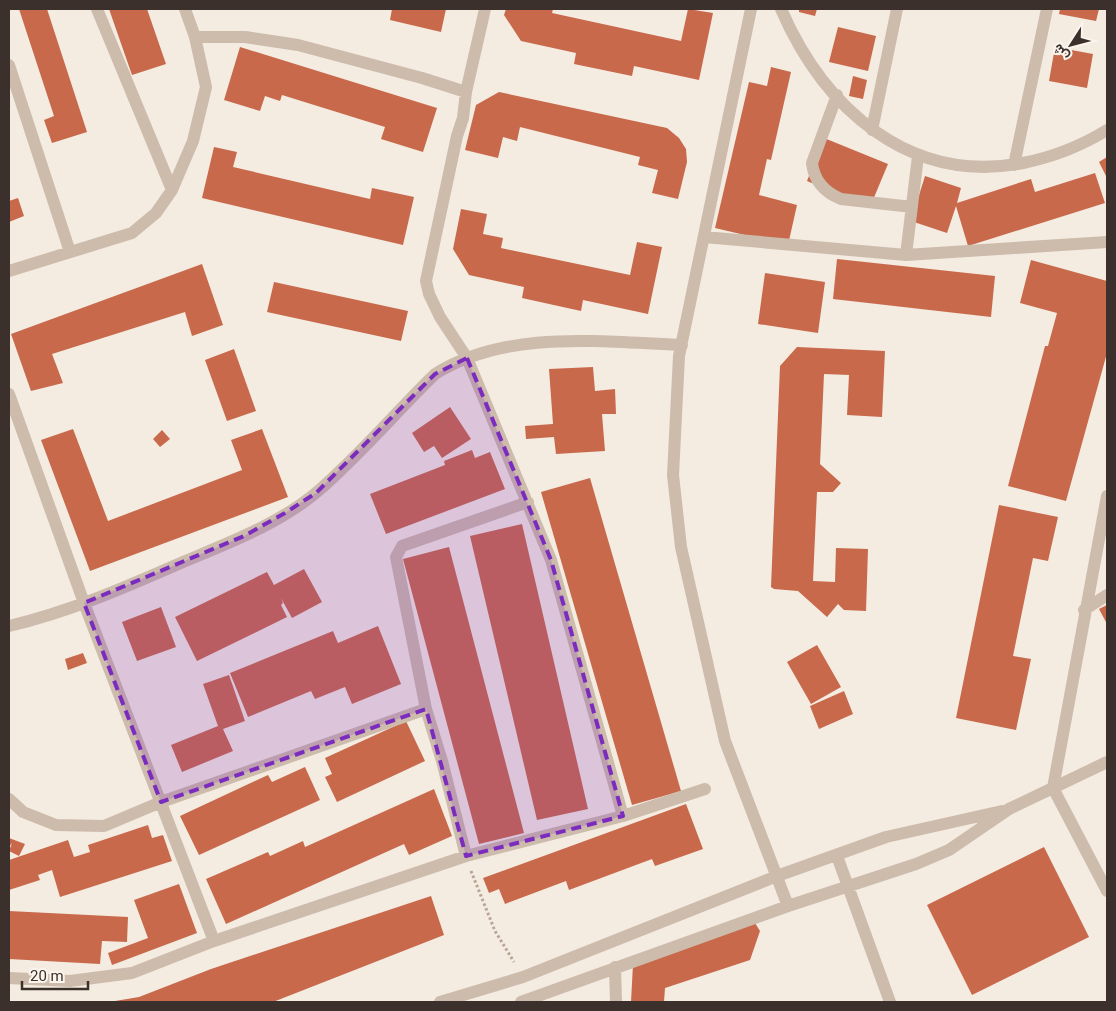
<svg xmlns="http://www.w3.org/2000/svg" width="1116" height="1011" font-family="Roboto,Vazirmatn,sans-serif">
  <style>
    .building { fill: #c8694b }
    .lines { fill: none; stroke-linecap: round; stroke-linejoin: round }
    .path { stroke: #b9a596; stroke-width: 3; stroke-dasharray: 2.5 2.5; stroke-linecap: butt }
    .minor { stroke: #cdbbac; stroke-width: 12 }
    .marked { fill: #7b2cbf; fill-opacity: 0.2; stroke: #7b2cbf; stroke-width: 4; stroke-dasharray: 10 6; stroke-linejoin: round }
  </style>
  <rect width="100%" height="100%" fill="#f4ebe1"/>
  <!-- building -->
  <path class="building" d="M19 9H47L87 132 52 143 44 120 54 116Z
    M109 9H147L166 64 132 75Z
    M392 9H446L441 32 390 20Z
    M506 9H553L552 13 681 41 688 9 713 13 699 80 634 66 632 76 574 64 576 53 521 41 504 15Z
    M799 9H817L815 16 799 12Z
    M1060 9H1099L1096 21 1059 14Z
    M838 27 876 36 868 71 829 62Z
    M240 47 437 108 423 152 381 139 385 127 282 95 280 101 265 96 260 111 224 100Z
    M1055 47 1093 54 1087 88 1049 81Z
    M771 67 791 72 771 160 767 159 759 195 797 205 788 245 715 228 749 82 767 86Z
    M853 76 867 80 863 99 849 96Z
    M499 92 667 128 679 138 686 149 687 162 678 199 652 193 658 170 638 165 640 157 520 127 517 141 503 137 498 158 465 150 476 105Z
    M824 138 888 164 870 207 807 181Z
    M214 147 237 152 233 167 370 199 372 188 414 197 403 245 202 198Z
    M1107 157V178L1099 162Z
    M1095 173 1105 203 968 246 956 206 947 233 911 221 925 176 961 188 957 203 1031 179 1035 192Z
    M18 198 24 216 9 222V201Z
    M461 209 487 214 483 234 503 238 501 248 630 275 637 242 662 247 648 314 583 300 581 311 522 298 524 287 469 275 453 249Z
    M837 259 995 276 991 317 833 299Z
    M1031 260 1107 281V353L1066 501 1008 486 1045 346H1048L1057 313 1020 303Z
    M202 264 223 325 192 336 185 312 52 354 63 383 31 391 11 334Z
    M765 273 825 282 818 333 758 324Z
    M274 282 408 311 401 341 267 312Z
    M797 347 885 351 882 417 847 415 849 375 824 374 820 464 841 483 833 492H817L813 581 835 582 836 548 868 549 866 611 844 610 838 604 827 617 798 591 774 589 771 587 780 366Z
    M234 349 256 411 227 421 205 360Z
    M593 367 595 391 615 389 616 414H602L605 451 556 454 554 437 526 439 525 426 553 424 549 369Z
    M450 407 471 439 442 458 434 446 424 452 412 433Z
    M73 429 108 521 242 470 231 440 262 429 288 497 90 571 41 440Z
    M162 430 170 439 160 447 153 439Z
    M472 450 475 458 490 452 505 489 386 534 370 494 445 465 444 461Z
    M590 478 681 791 632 805 541 492Z
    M999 505 1058 517 1048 561 1033 558 1013 656 1031 659 1016 730 956 718Z
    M522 524 588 809 537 820 470 536Z
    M449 547 524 833 479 844 403 559Z
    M304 569 322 602 292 618 281 598 283 603 281 605 287 617 197 661 175 617 267 572 274 585Z
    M1107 605V624L1099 609Z
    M161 607 176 647 137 661 122 622Z
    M378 626 401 684 352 704 345 687 315 699 311 691 248 717 230 673 333 631 338 643Z
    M817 645 841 687 811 704 787 662Z
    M83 653 87 663 68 670 65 659Z
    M229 675 245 721 223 729 233 751 182 772 171 745 218 726 203 684Z
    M844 691 853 714 819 729 810 706Z
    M406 721 425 761 337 802 325 777 332 774 325 758Z
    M305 767 320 800 199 855 180 816 268 775 272 782Z
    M434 789 452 836 409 855 404 844 226 924 206 879 268 852 270 856 303 841 305 847Z
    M686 804 703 849 655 866 652 859 569 890 566 881 505 904 499 889 489 893 483 878Z
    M148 825 152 838 163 835 172 861 60 897 52 870 38 875 40 880 9 890V860L68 840 74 857 90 852 88 845Z
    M9 838 25 844 19 856 9 851 12 843 9 847Z
    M1044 847 1089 937 972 995 927 905Z
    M179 884 197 933 112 965 108 953 148 938 134 900Z
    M431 896 444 935 273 1002H109L139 997 211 969Z
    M9 911 128 917 127 942 102 941 100 964 9 959Z
    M755 923 760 931 750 960 665 988 664 1002H631L633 964Z"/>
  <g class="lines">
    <!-- path -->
    <path class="path" d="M471 871 495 931 514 962"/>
    <!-- minor -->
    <path class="minor" d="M97 9 172 190
      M485 9 466 92 463 118 457 136 426 281 429 294 440 317 467 358 551 560 623 816
      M751 9 679 356 673 475 681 547 725 741 788 906
      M781 9C824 108 909 185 1023 163 1053 157 1081 146 1107 130
      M195 37H245L298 45 422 78 466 92
      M9 65 70 252
      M837 95 812 163C814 181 824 192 841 199L912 207
      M872 130 897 9
      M1014 165 1047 9
      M704 237 906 255 1107 242
      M906 255 918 156
      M9 271 132 233 156 213 172 190 193 141 206 87 195 37 185 9
      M9 394 84 603 214 941
      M1107 496 1053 788 1107 891
      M1084 610 1107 595
      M9 626C69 612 126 587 183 562 228 543 279 524 317 492 359 456 396 412 435 374 507 329 601 342 682 345
      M9 799 23 812 56 825 104 826 161 802 426 709
      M466 856 442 761 426 709 396 557 402 546 528 502
      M837 856 890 1002
      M615 967 616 1002
      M9 978 70 981 132 973 214 941 466 856 623 816 705 789
      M440 1002 523 977 777 876 886 837 1002 811
      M521 1002 788 906 916 864 949 850 1009 809 1107 762"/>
  </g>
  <!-- marked area -->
  <path class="marked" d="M467 358 551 560 623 816 466 856 426 709 161 802 84 603 244 536 285 513 316 493 435 374Z"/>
  <!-- border -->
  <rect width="1116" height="1011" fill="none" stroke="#3b302b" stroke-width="20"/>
  <!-- north arrow -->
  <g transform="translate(1071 45) rotate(234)" stroke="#fbf5ee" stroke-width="4" paint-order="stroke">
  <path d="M0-4L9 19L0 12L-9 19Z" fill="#3b302b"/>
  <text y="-8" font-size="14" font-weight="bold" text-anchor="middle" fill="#3b302b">ش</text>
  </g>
  <!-- scale -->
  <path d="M22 981v8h66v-8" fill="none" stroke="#3b302b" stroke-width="2.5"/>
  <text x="30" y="981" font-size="15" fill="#3b302b" stroke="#fbf5ee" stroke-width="4" paint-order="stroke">20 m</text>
</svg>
